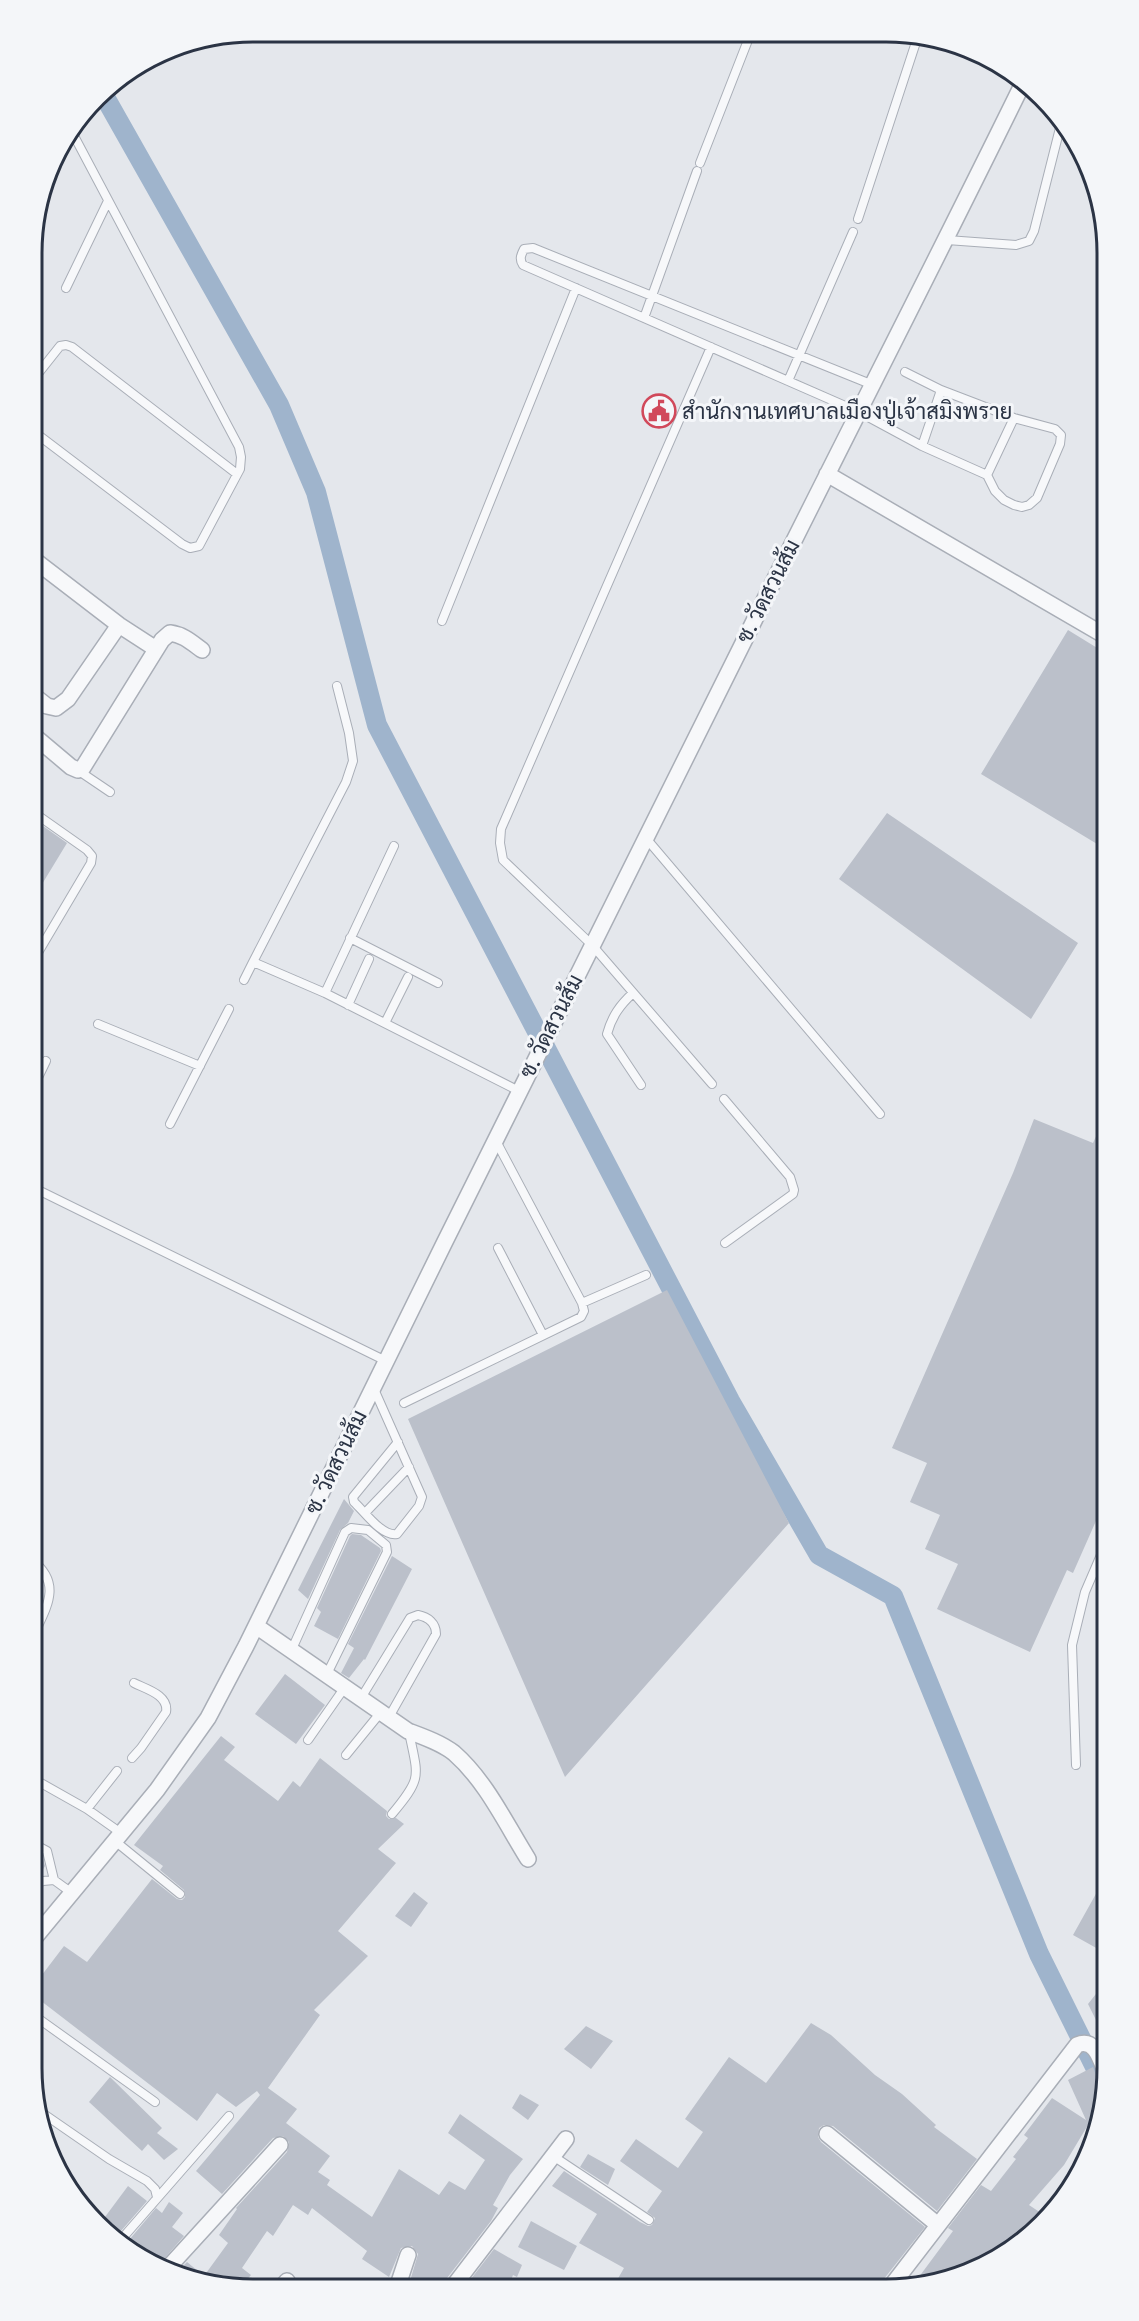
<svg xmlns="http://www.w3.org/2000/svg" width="1139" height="2321" font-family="Signika,Sarabun,sans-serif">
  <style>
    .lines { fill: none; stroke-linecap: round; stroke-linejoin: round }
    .canal { stroke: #9fb4cc; stroke-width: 20 }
    .building { fill: #bbc0ca }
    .service-casing { stroke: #a9aeb7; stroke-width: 10 }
    .minor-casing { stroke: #a9aeb7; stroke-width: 18 }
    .service { stroke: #f7f8fa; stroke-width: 8 }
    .minor { stroke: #f7f8fa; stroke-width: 15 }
    .labels { text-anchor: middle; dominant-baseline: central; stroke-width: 6; stroke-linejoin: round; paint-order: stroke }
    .poi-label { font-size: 22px; fill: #2b3445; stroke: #f4f6f9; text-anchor: start }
    .street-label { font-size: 22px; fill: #2b3445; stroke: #f4f6f9 }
    .rim { fill: none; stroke: #2b3445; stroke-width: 3 }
  </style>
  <rect width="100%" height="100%" fill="#e4e7ec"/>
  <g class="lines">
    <!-- canal -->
    <path class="canal" d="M102 92 279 405 316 492 377 725 730 1401 819 1555 893 1596 1039 1954 1106 2089"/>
  </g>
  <!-- building -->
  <path class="building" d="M1068 630 1107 654V850L981 774Z
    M887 813 1078 943 1031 1019 839 879Z
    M33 819 67 843 33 899Z
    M1107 1112V1496L1073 1573 1067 1570 1030 1652 937 1609 958 1564 925 1549 940 1515 910 1502 927 1463 892 1448 1013 1173 1034 1119 1093 1143Z
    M667 1290 789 1523 565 1777 408 1419Z
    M344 1499 354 1511 348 1523 340 1530 308 1599 298 1590Z
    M352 1534 361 1535 380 1548 381 1551 338 1639 314 1626 321 1612 317 1608 350 1536Z
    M392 1556 412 1569 365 1660 364 1659 349 1678 341 1673 354 1648 348 1644Z
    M285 1674 325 1705 296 1744 255 1714Z
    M221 1736 235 1747 224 1760 278 1801 293 1781 300 1787 320 1758 387 1811 386 1816 389 1819 396 1818 404 1824 378 1849 396 1863 338 1931 368 1956 314 2010 320 2015 268 2088 297 2109 286 2123 330 2156 318 2172 330 2180 327 2185 372 2217 399 2169 439 2195 449 2181 465 2190 485 2160 448 2133 460 2114 523 2159 510 2175 493 2205 498 2208 491 2221 444 2282 442 2288H421L410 2281 418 2254 412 2246 401 2248 389 2277 362 2259 367 2251 312 2208 308 2215 293 2205 273 2236 267 2231 242 2268 251 2275 240 2288H224L176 2273 187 2262 204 2276 228 2243 219 2235 237 2209 236 2208 287 2152 289 2142 283 2136 273 2138 222 2194 196 2171 260 2095 257 2091 236 2107 217 2093 197 2121 32 1994V1988L64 1946 87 1962 152 1879 177 1899 182 1900 185 1897 184 1890 160 1870 163 1866 134 1845Z
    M32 1850 42 1855 45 1866 39 1876 32 1880Z
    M1107 1874V1954L1073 1935Z
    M414 1892 428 1903 411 1927 395 1916Z
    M1107 1980V2042L1088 2004Z
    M811 2023 831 2035 875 2075 902 2094 936 2125 934 2127 977 2159 937 2211 833 2126 824 2125 819 2128 818 2137 821 2142 925 2227 876 2289H612L624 2268 579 2243 597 2214 552 2186 564 2171 640 2222 648 2226 652 2225 655 2218 647 2212 662 2191 620 2161 636 2139 678 2168 703 2132 685 2119 729 2057 766 2083Z
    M586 2026 613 2041 591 2069 564 2049Z
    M1093 2067 1098 2080 1106 2086 1094 2138 1088 2125 1064 2165 1029 2205 1047 2217 1009 2252 957 2278 913 2285 953 2231 948 2228 981 2185 991 2191 1016 2159 1013 2157 1028 2138 1024 2135 1052 2098 1086 2120 1068 2080Z
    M110 2077 162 2128 157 2133 178 2149 164 2160 148 2144 142 2151 89 2102Z
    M520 2094 539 2105 528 2120 512 2108Z
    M588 2154 615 2169 608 2185 580 2167Z
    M128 2186 147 2201 114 2239 99 2225Z
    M169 2202 183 2213 172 2227 184 2236 157 2267 124 2246 156 2208 162 2213Z
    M531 2221 577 2246 564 2270 518 2247Z
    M494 2249 522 2265 517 2277 513 2275 508 2288H464Z"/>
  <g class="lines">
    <!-- service casing -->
    <g class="service-casing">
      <path id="service" d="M700 163 750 35
        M858 219 918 36
        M947 240 1016 245 1029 241 1034 231 1061 124
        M66 288 108 201
        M644 318 697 171
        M711 347 501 829 500 843 503 860 592 945 712 1084
        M905 372 941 390
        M33 380 60 346 66 345 72 347 237 474
        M788 381 853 232
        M873 385 533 248 524 249C521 255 519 259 523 265L859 412 922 446 987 475 995 491 1004 500 1014 505 1022 507 1029 505 1037 498 1060 444 1061 435 1055 429 1014 418
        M33 431 182 544 190 548 199 546 240 469 241 457 239 447 72 132
        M922 446 941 390 1014 418 987 475
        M442 621 576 288
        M79 771 110 792
        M645 837 880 1114
        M350 938 438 983
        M33 961 91 863 92 856 87 850 33 812
        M253 962 346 782 353 761 349 733 337 686
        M244 980 253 962 325 993 519 1091
        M325 993 394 846
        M633 993C620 1005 612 1016 607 1034L641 1085
        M348 1005 369 959
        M385 1023 408 977
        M98 1024 200 1066
        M32 1090 46 1061
        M724 1099 790 1177 794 1190 793 1194 725 1243
        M170 1124 229 1009
        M32 1187 386 1361
        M498 1248 543 1335
        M582 1303 646 1275
        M374 1389 422 1497 419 1506 397 1534C382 1537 364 1511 354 1502L353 1497 398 1442
        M404 1403 581 1317 584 1311 582 1303 496 1141
        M365 1513 409 1467
        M32 1639C45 1609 64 1585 32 1560
        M292 1649 345 1532 351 1528 368 1530 386 1545 387 1552 327 1674
        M361 1698 410 1618 418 1615C428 1617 436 1623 436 1634L389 1717
        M308 1740 345 1687
        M346 1755 381 1712
        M132 1758 141 1748 166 1712C169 1695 146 1689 134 1683
        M1076 1765 1072 1645 1085 1592 1107 1541
        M32 1778 87 1809 121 1833
        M87 1809 117 1771
        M392 1814C423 1777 418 1777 409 1732
        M115 1841 180 1894
        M54 1880 72 1893
        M32 1886 43 1881 54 1880 47 1851 32 1843
        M32 2014 155 2102
        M38 2110 109 2159 147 2181 155 2189 157 2197
        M553 2156 649 2220
        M119 2242 229 2116"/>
    </g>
    <!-- minor casing -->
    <g class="minor-casing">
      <path id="minor" d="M827 474 1107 637
        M33 559 119 625 156 649
        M33 695 47 706 56 708 68 699 119 625
        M33 735 71 767 78 770 82 769 162 640 170 633C184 635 191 642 202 650
        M256 1626 408 1731C424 1737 441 1743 454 1753 486 1781 506 1824 528 1859
        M32 1941 157 1790 208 1718 246 1646C412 1307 580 968 749 631 840 447 934 265 1024 81
        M827 2134 938 2225
        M166 2270 280 2145
        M281 2288 287 2281
        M397 2288 408 2255
        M452 2288 566 2139
        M889 2289 1077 2045C1096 2037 1101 2062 1107 2076"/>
    </g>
    <!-- service -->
    <use href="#service" class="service"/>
    <!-- minor -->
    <use href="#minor" class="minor"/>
  </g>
  <!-- icons -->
  <defs>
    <g id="civic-ring" transform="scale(1.725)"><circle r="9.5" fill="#f4f6f9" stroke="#d1495b" stroke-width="1.5"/><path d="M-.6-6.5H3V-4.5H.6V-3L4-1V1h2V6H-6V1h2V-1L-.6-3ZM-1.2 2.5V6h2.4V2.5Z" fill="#d1495b"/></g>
  </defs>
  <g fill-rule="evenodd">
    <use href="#civic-ring" x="659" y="411"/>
  </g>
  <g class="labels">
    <!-- poi labels -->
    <g class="poi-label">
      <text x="682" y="411">สำนักงานเทศบาลเมืองปู่เจ้าสมิงพราย</text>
    </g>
    <!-- street labels -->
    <g class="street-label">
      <text transform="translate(768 591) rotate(-63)">ซ. วัดสวนส้ม</text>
      <text transform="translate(551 1026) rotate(-63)">ซ. วัดสวนส้ม</text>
      <text transform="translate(336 1462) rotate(-64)">ซ. วัดสวนส้ม</text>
    </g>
  </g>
  <!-- crop -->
  <path d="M0 0H1139V2321H0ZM253 42H886A211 211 0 0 1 1097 253V2068A211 211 0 0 1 886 2279H253A211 211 0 0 1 42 2068V253A211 211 0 0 1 253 42Z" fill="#f4f6f9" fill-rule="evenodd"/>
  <path class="rim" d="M253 42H886A211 211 0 0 1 1097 253V2068A211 211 0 0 1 886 2279H253A211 211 0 0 1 42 2068V253A211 211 0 0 1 253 42Z"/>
</svg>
